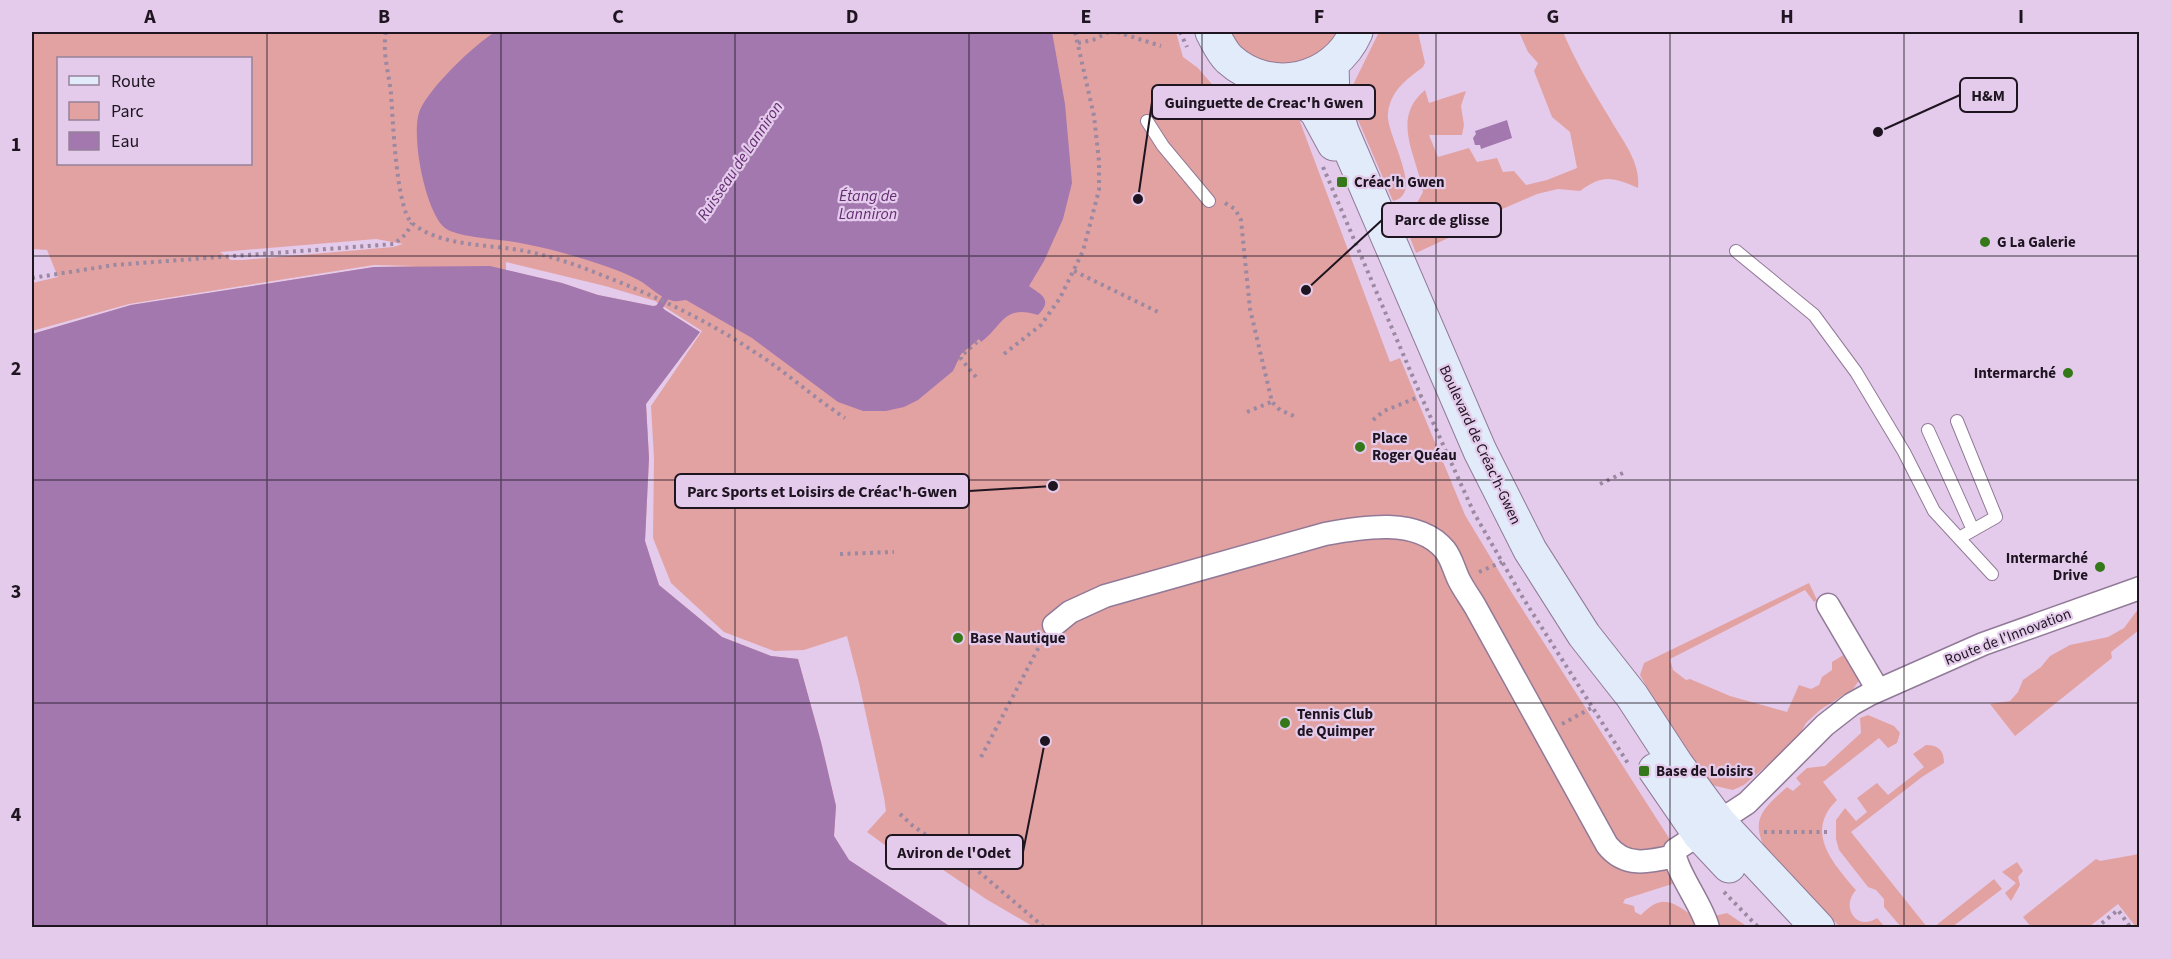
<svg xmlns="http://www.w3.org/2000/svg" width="2171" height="959" font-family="'Source Sans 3',sans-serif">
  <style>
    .green { fill: #e3a2a2; fill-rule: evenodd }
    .water { fill: #a378af }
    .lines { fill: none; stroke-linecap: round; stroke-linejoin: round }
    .stream { stroke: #a378af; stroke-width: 7 }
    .lane-casing { stroke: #917a97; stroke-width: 14 }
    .street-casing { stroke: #917a97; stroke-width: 25 }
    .secondary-casing { stroke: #917a97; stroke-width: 35 }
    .path { stroke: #9b88a1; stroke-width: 4; stroke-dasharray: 3 4.5; stroke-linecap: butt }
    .lane { stroke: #fff; stroke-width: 12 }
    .street { stroke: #fff; stroke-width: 22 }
    .secondary { stroke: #e1ebfa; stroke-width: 33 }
    .grid { fill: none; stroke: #1e1521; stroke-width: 1.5; stroke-opacity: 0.55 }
    .poi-dot { fill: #34781a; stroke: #e4cbeb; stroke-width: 2 }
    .labels { text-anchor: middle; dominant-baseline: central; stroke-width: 4.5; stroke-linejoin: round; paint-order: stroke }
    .poi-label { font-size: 15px; font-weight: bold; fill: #1e1521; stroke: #e4cbeb; text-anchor: start }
    .street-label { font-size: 15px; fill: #1e1521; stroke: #e4cbeb }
    .water-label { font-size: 16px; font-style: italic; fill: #632d71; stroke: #e4cbeb }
    .leader { fill: none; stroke: #1e1521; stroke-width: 2 }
    .callout-dot { fill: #1e1521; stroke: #e4cbeb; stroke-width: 2 }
    .callout { fill: #e4cbeb; stroke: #1e1521; stroke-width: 2 }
    .callout-label { font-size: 16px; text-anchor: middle; font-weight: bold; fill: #1e1521 }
    .neatline { fill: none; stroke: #1e1521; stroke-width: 2 }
    .grid-label { font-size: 20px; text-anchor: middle; font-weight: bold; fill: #1e1521 }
  </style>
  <rect width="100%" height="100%" fill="#e4cbeb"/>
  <!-- green -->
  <path class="green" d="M32 32H1176L1183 57 1198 68 1217 90 1227 97 1255 107 1294 115 1299 119 1390 362 1400 358 1465 515 1512 593 1694 877 1625 899 1623 903 1634 906 1635 912 1641 915C1664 890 1676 905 1699 920L1727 913 1748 927H1034L986 899 896 838 889 848 867 832 886 811 884 797 859 683 847 636 804 650 774 651 724 632 671 583 653 538 654 458 651 406 702 331 655 301 605 286 506 262V270L562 283 598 295 653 306 660 305 665 310 700 332 646 404 649 458 645 541 659 585 722 637 771 656 798 659 821 742 836 806 834 836 849 860 951 927H32V334L131 305 374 267 417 266 374 265 129 304 32 331V283L58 277 47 250 32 249ZM58 58H250V164H58ZM376 239 403 244 393 247 243 260H231L220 252Z
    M1225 32H1341L1329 48 1302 65 1269 66 1240 52Z
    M1379 32H1418L1425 63 1423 67C1406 80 1391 90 1388 113 1385 134 1426 194 1393 201L1352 106 1353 85Z
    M1519 32H1563C1575 61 1592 89 1609 117 1621 139 1641 161 1638 188 1613 177 1603 174 1580 191L1558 189 1537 194 1491 214 1457 234 1416 253 1405 225 1423 192C1417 156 1390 119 1425 90L1429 103 1466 91 1461 106 1464 125 1462 135H1429L1438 157 1469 148 1477 162 1497 158 1503 172 1514 171 1526 185 1547 180 1577 168 1570 132 1552 117 1534 71 1538 63 1528 52Z
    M1809 583 1817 600 1814 602 1805 590 1670 659 1673 670 1686 680 1690 679 1730 696 1787 712 1799 685 1811 689 1819 685 1822 677 1832 670V662L1845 654 1861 678 1853 689 1820 710 1806 723 1797 740 1744 785 1733 790 1711 785 1667 723 1640 675 1644 663Z
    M2139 608V630L2111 652 2112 658 2015 736 1990 704 2010 701 2018 692 2023 680 2041 667 2050 656 2070 645 2108 637 2124 628Z
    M1868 715 1894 726 1900 733 1897 743 1888 748 1879 738 1823 782 1837 800C1804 832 1833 863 1856 890 1840 907 1857 932 1877 918L1885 927H1840L1766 850C1749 819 1764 808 1787 787L1793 791 1801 784 1796 778 1807 768 1825 766 1861 733 1860 718Z
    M1926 745C1938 745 1944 750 1944 763L1922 777 1851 832 1927 927H1901L1884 907V899L1876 890 1868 887 1839 850 1836 839V820L1845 808 1856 821 1867 812 1857 798 1877 783 1888 795 1924 767 1913 754Z
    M2139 854V927H2136L2118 904 2089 927H2031L2023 917 2096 859 2100 861Z
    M2017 862 2023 871 2018 877 2020 885 2011 901 2005 893 2016 883 2002 872Z
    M1994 879 2002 889 1952 927H1934Z"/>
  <!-- water -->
  <path class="water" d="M495 32H1052L1065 104 1072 183 1063 219 1044 261 1029 286C1042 295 1053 300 1038 315 1003 304 1003 326 981 342L979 339 961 354 953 371 918 400 904 407 886 411H863L838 402 752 338 686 300C682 300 677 302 673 301 661 298 652 289 642 282 625 272 605 266 587 260 565 253 543 247 520 243 502 239 458 238 445 228 425 212 410 133 420 110 430 87 474 45 495 32Z
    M1507 120 1512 138 1481 149 1480 145H1475L1473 138 1476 134 1475 131Z
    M490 266 562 283 598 295 653 306 660 305 665 310 700 332 646 404 649 458 645 541 659 585 722 637 771 656 798 659 821 742 836 806 834 836 849 860 951 927H32V334L131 305 374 267Z"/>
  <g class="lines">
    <!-- stream -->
    <path class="stream" d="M657 311 670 290"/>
    <!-- lane casing -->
    <g class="lane-casing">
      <path id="lane" d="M1147 121 1163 146 1209 201
        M1736 251 1814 315 1856 372 1904 452 1934 511 1992 574
        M1957 421 1996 517 1959 538
        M1928 430 1973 530"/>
    </g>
    <!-- street casing -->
    <g class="street-casing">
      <path id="street" d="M1828 605 1878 690
        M1054 625 1070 612 1105 596 1325 534C1362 527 1418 517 1445 550 1452 559 1454 570 1459 580 1464 590 1471 599 1476 608L1607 845C1625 868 1649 862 1675 856
        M1708 928C1703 905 1672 867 1675 850L1747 803 1825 725 1852 704 1870 694 1983 644 2140 588"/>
    </g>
    <!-- secondary casing -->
    <g class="secondary-casing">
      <path id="secondary" d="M1212 32C1217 41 1221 51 1229 59 1270 96 1334 82 1356 32
        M1332 64 1333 100 1342 131 1480 451 1530 550 1584 635 1632 696 1677 765 1719 822 1818 928
        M1279 80 1316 111 1334 144
        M1655 770 1699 834 1729 866"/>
    </g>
    <!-- path -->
    <path class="path" d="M386 32C382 53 389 73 391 94 393 119 396 209 412 223 440 247 490 244 525 251 550 256 575 264 599 274 653 295 705 319 753 351 785 371 813 397 845 418
      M1117 32 1161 46
      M1180 32 1187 47
      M1078 43 1093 40 1109 32
      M1323 167 1421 396 1474 513 1523 598 1629 765
      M1225 203 1235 209 1241 220 1250 309 1272 402 1280 410 1294 416
      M1074 271 1160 313
      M32 278 114 265 394 244 406 234 412 223
      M1004 354 1041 325 1060 298 1083 251 1099 190V161L1094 116 1075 32
      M976 377 961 359V356L977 342
      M1247 412 1271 402
      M1373 420 1384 411 1421 396
      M1600 484 1627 471
      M840 554 894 552
      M1479 572 1502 562
      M1562 724 1593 707
      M981 757 1042 641
      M900 814 913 826 978 871 1045 928
      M1764 832H1828
      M1724 892 1759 928
      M2096 928 2118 910 2131 928"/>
    <!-- lane -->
    <use href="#lane" class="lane"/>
    <!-- street -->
    <use href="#street" class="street"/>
    <!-- secondary -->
    <use href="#secondary" class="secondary"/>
  </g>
  <!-- grid -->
  <path class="grid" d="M267 32V928M501 32V928M735 32V928M969 32V928M1202 32V928M1436 32V928M1670 32V928M1904 32V928M32 256H2140M32 480H2140M32 703H2140"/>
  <!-- markers -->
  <g class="poi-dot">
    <rect x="1336" y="176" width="12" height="12" rx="3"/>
    <circle cx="1985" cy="242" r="6"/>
    <circle cx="2068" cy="373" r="6"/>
    <circle cx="1360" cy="447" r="6"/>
    <circle cx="2100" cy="567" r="6"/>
    <circle cx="958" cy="638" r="6"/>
    <circle cx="1285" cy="723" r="6"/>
    <rect x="1638" y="765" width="12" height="12" rx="3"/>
  </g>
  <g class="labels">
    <!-- poi labels -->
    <g class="poi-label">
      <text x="1354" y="182">Créac'h Gwen</text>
      <text x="1997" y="242">G La Galerie</text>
      <text x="2056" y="373" text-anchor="end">Intermarché</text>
      <text x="1372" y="438">Place<tspan x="1372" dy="17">Roger Quéau</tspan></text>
      <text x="2088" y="558" text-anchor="end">Intermarché<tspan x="2088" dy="17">Drive</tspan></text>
      <text x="970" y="638">Base Nautique</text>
      <text x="1297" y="714">Tennis Club<tspan x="1297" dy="17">de Quimper</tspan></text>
      <text x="1656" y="771">Base de Loisirs</text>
    </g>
    <!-- street labels -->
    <g class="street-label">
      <text transform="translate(1480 445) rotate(65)">Boulevard de Créac'h-Gwen</text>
      <text transform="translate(2008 637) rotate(-21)">Route de l'Innovation</text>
    </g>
    <!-- water labels -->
    <g class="water-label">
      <text transform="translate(740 161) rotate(-56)">Ruisseau de Lanniron</text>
      <text x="868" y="196">Étang de<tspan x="868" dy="18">Lanniron</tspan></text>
    </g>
  </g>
  <!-- callouts -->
  <path class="leader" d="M1878 132L1960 95M1138 199L1152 102M1306 290L1382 220M1053 486L969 491M1045 741L1023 852"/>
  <g class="callout-dot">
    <circle cx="1878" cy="132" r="6"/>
    <circle cx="1138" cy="199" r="6"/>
    <circle cx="1306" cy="290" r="6"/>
    <circle cx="1053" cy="486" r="6"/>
    <circle cx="1045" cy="741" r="6"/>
  </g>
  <g class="callout">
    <rect x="1960" y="78" width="57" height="34" rx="6"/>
    <rect x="1152" y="85" width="223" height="34" rx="6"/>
    <rect x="1382" y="203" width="119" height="34" rx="6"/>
    <rect x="675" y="474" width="294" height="34" rx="6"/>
    <rect x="886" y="835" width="137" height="34" rx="6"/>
  </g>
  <g class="callout-label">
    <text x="1988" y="101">H&amp;M</text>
    <text x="1264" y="108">Guinguette de Creac'h Gwen</text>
    <text x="1442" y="225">Parc de glisse</text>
    <text x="822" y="497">Parc Sports et Loisirs de Créac'h-Gwen</text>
    <text x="954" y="858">Aviron de l'Odet</text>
  </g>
  <!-- border -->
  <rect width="2171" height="959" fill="none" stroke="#e4cbeb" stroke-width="66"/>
  <!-- legend -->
  <rect x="57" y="57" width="195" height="108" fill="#e4cbeb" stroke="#95829a" stroke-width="1.5"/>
  <rect x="69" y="76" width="30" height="9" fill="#e1ebfa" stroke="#95829a" stroke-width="1.5"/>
  <text x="111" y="87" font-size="18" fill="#1e1521">Route</text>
  <rect x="69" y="102" width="30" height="18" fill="#e3a2a2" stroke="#95829a" stroke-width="1.5"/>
  <text x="111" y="117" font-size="18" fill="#1e1521">Parc</text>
  <rect x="69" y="132" width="30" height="18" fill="#a378af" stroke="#95829a" stroke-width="1.5"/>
  <text x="111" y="147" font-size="18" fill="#1e1521">Eau</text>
  <rect x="33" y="33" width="2105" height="893" class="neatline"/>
  <g class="grid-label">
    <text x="150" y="23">A</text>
    <text x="384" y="23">B</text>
    <text x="618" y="23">C</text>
    <text x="852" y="23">D</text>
    <text x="1086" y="23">E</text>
    <text x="1319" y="23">F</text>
    <text x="1553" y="23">G</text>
    <text x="1787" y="23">H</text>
    <text x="2021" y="23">I</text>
    <text x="16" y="151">1</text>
    <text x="16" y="375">2</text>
    <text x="16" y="598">3</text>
    <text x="16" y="821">4</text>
  </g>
</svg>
